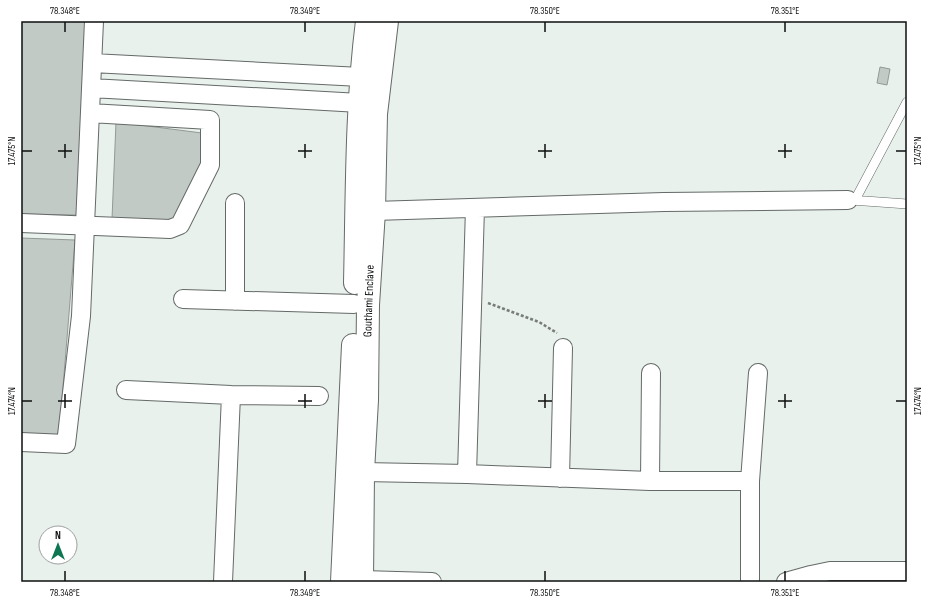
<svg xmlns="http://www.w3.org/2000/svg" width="928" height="603" font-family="'Sofia Sans Condensed',sans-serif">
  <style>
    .building { fill: #c2cac6; stroke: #939a96 }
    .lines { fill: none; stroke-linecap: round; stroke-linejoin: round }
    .lane-casing { stroke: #646a67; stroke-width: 10 }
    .street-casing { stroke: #646a67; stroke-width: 20 }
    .secondary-casing { stroke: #646a67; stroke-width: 24 }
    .path { stroke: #787d7a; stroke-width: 2.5; stroke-dasharray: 3 2; stroke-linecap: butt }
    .lane { stroke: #fff; stroke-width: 9 }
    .street { stroke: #fff; stroke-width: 18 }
    .secondary { stroke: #fff; stroke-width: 22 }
    .ticks { fill: none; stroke: #0d0f0e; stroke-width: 1.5 }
    .labels { text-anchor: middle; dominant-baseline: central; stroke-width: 3; stroke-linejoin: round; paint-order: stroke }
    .street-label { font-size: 12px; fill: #0d0f0e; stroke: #fff }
    .neatline { fill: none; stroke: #0d0f0e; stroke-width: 1.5 }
    .ticks-label { font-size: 10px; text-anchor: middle; fill: #0d0f0e }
  </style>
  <rect width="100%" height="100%" fill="#e9f1ec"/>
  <!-- building -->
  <path class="building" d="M21 21H85L77 215 21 214Z
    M880 67 890 69 887 85 877 83Z
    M116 122 202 133 201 163 173 221 112 219Z
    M21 238 75 240 59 436 21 434Z"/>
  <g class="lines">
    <!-- lane casing -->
    <g class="lane-casing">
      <path id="lane" d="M851 200 907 204
        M855 200 907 102"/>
    </g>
    <!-- street casing -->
    <g class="street-casing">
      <path id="street" d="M92 63 361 77
        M91 88 360 103
        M235 203V301
        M374 211 664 202 848 200
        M21 223 170 229 180 225 210 165V120L90 113
        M183 299 354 304
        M126 390 231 395 319 396
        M21 442 66 444 81 316 94 21
        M363 472 467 474 650 481H750
        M467 474 475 208
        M560 478 563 348
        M650 481 651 373
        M362 580 432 582
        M223 582 231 395
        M750 582V481L758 373
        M786 582 811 575 830 571H907"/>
    </g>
    <!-- secondary casing -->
    <g class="secondary-casing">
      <path id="secondary" d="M355 283C357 196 356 108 367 21
        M342 582 353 345
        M362 582 363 472 367 400 368 305 374 211 376 114 387 21"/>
    </g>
    <!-- path -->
    <path class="path" d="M488 303 539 322 557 333"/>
    <!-- lane -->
    <use href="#lane" class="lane"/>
    <!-- street -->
    <use href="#street" class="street"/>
    <!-- secondary -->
    <use href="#secondary" class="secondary"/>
  </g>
  <!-- ticks -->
  <path class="ticks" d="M65 22V32M305 22V32M545 22V32M785 22V32M65 144V158M305 144V158M545 144V158M785 144V158M22 151H32M58 151H72M298 151H312M538 151H552M778 151H792M896 151H906M65 394V408M305 394V408M545 394V408M785 394V408M22 401H32M58 401H72M298 401H312M538 401H552M778 401H792M896 401H906M65 571V581M305 571V581M545 571V581M785 571V581"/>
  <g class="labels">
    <!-- street labels -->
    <g class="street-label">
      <text transform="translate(369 301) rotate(-88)">Gouthami Enclave</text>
    </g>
  </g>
  <!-- border -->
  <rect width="928" height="603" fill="none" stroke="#ffffff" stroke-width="44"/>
  <!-- north arrow -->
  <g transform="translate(58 545)"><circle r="19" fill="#ffffff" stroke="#9e9f9f"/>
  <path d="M0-3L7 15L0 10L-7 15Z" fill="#0d7751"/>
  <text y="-6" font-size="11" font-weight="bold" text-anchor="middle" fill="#0d0f0e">N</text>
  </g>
  <rect x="22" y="22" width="884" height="559" class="neatline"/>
  <g class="ticks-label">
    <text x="65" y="14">78.348°E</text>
    <text x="305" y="14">78.349°E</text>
    <text x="545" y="14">78.350°E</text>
    <text x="785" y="14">78.351°E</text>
    <text transform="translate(11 151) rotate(-90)" y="4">17.475°N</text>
    <text transform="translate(917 151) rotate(-90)" y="4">17.475°N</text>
    <text transform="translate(11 401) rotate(-90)" y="4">17.474°N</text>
    <text transform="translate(917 401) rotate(-90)" y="4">17.474°N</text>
    <text x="65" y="596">78.348°E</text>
    <text x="305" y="596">78.349°E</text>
    <text x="545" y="596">78.350°E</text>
    <text x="785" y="596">78.351°E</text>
  </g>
</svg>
